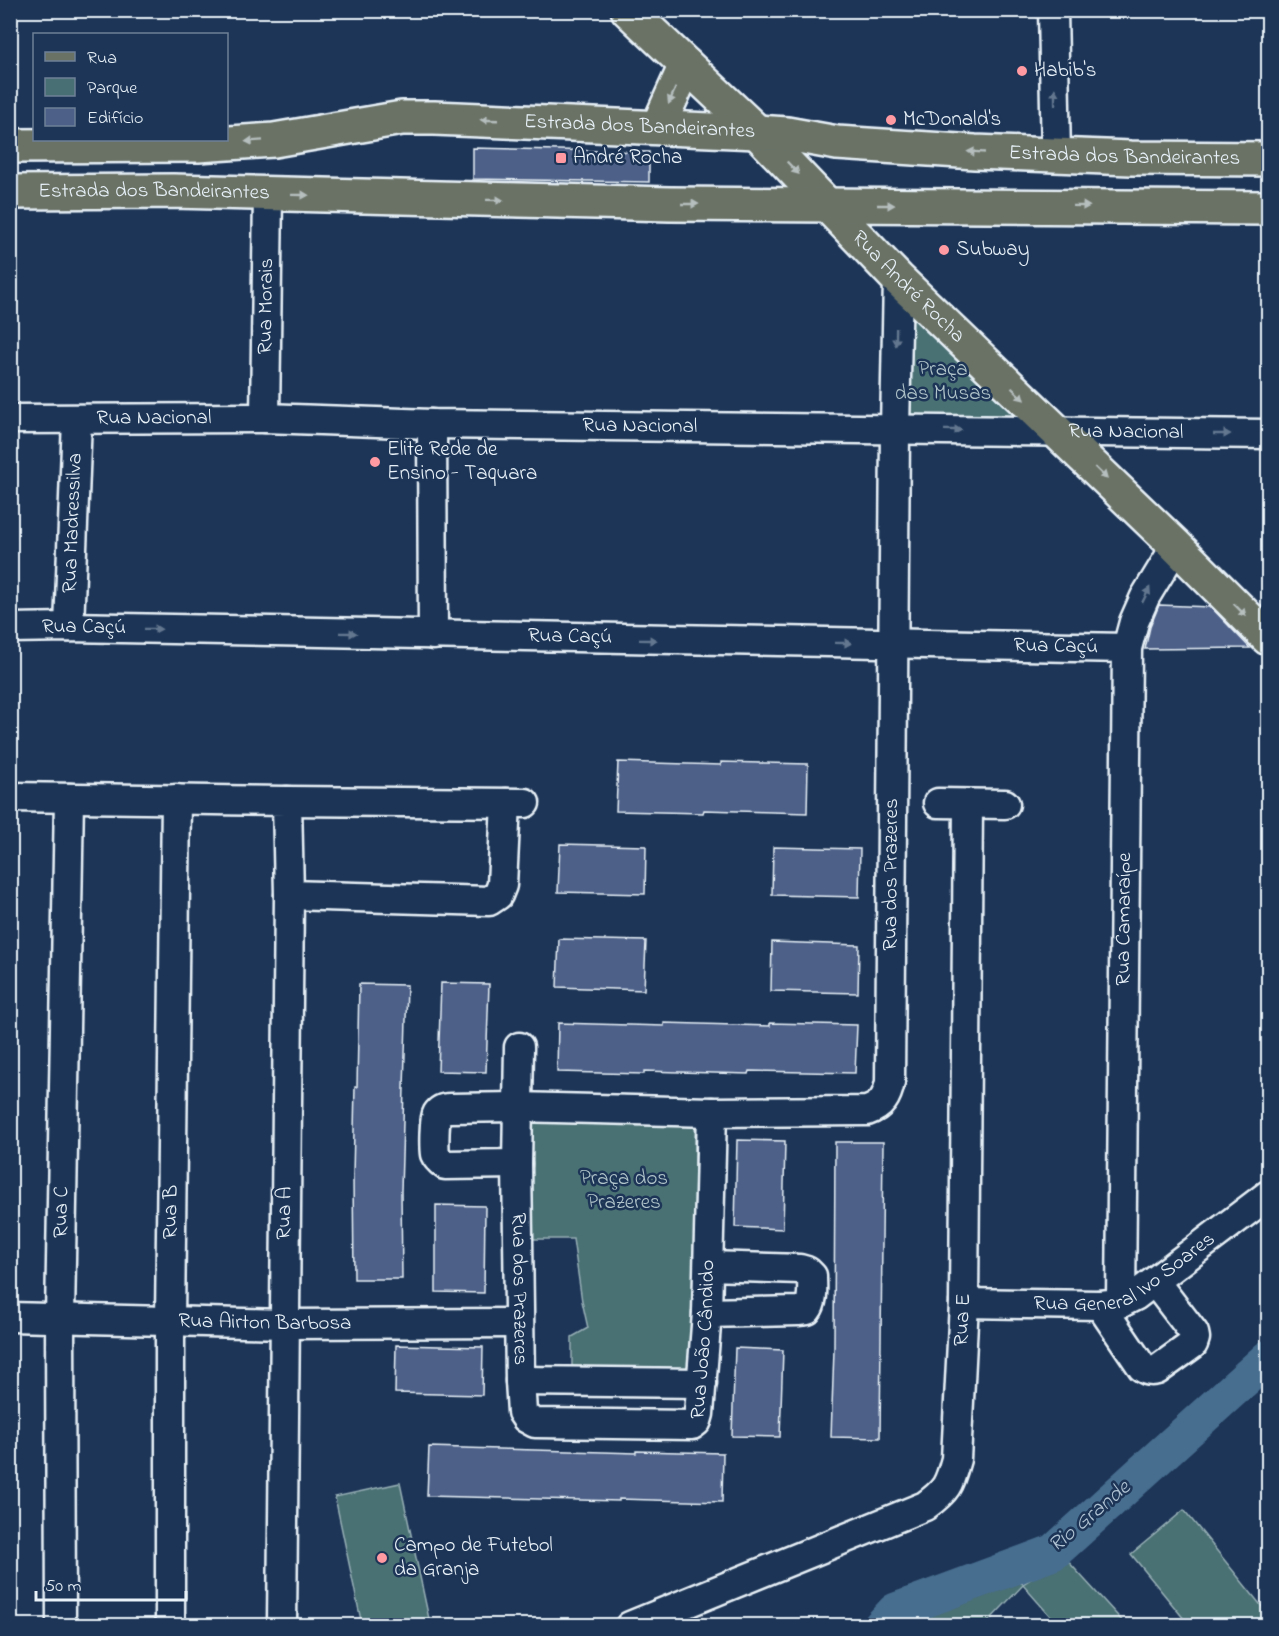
<svg xmlns="http://www.w3.org/2000/svg" width="1279" height="1636" font-family="'Indie Flower',sans-serif">
  <style>
    .green { fill: #486f73; stroke: #98b0b6; stroke-width: 1.5 }
    .lines { fill: none; stroke-linecap: round; stroke-linejoin: round }
    .river { stroke: #476e8f; stroke-width: 36 }
    .building { fill: #4d6188; stroke: #e8f1f8; stroke-width: 1.5 }
    .minor-casing { stroke: #e8f1f8; stroke-width: 33 }
    .major-casing { stroke: #e8f1f8; stroke-width: 38 }
    .minor { stroke: #1d3557; stroke-width: 28 }
    .major { stroke: #6a7266; stroke-width: 33 }
    .oneway { fill: #b6bebe }
    .oneway2 { fill: #64778f }
    .poi-dot { fill: #ff9aa2; stroke: #1d3557; stroke-width: 2 }
    .labels { text-anchor: middle; dominant-baseline: central; stroke-width: 5; stroke-linejoin: round; paint-order: stroke }
    .poi-label { font-size: 21px; fill: #e8f1f8; stroke: #1d3557; text-anchor: start }
    .street-label { font-size: 21px; fill: #e8f1f8; stroke: #1d3557 }
    .park-label { font-size: 21px; fill: #b0c4c9; stroke: #1d3557 }
    .water-label { font-size: 22px; font-style: italic; fill: #b0c3d3; stroke: #1d3557 }
  </style>
  <rect width="100%" height="100%" fill="#1d3557"/>
  <filter id="ink" filterUnits="userSpaceOnUse"><feTurbulence type="fractalNoise" baseFrequency=".0167" numOctaves="2"/><feDisplacementMap in="SourceGraphic" scale="12" xChannelSelector="R" yChannelSelector="G"/><feConvolveMatrix kernelMatrix="1 2 1 2 8 2 1 2 1" color-interpolation-filters="sRGB"/></filter>
  <g filter="url(#ink)">
    <!-- green -->
    <path class="green" d="M910 297 1029 418H907Z
      M520 1119H695L694 1372H572V1337L588 1328 582 1301 573 1239H520Z
      M400 1483 429 1619 400 1625H362L335 1497Z
      M1184 1510 1268 1614V1625H1189L1131 1554Z
      M1065 1558 1126 1625H1058L1023 1585 985 1625H894L900 1618 1009 1578 1023 1584Z"/>
    <g class="lines">
      <!-- river -->
      <path class="river" d="M881 1626 895 1611 1054 1552 1268 1358"/>
    </g>
    <!-- building -->
    <path class="building" d="M473 148 649 152V182L473 179Z
      M1159 605 1211 607 1250 648 1145 649 1150 627Z
      M618 762 721 765V762L808 764 807 813 704 810 703 813 616 811Z
      M560 844 646 846 645 894 558 892Z
      M773 847 860 849 859 897 772 895Z
      M559 939 646 941 644 990 557 987Z
      M772 942 859 945 858 993 771 991Z
      M441 983 489 984 486 1072 438 1071Z
      M359 984 407 985 401 1191 402 1279H354L353 1175 355 1087H357Z
      M558 1023 664 1026V1023L770 1026V1023L857 1025 855 1073 750 1071 749 1074 644 1071V1074L557 1072Z
      M737 1140 785 1141 783 1229 735 1227Z
      M835 1142H883L880 1438 831 1437 834 1350Z
      M436 1205 485 1206 484 1293 436 1292Z
      M396 1345 483 1347 482 1395 395 1393Z
      M735 1348 783 1350 780 1437 732 1436Z
      M429 1447 636 1453V1451L723 1453 722 1502 619 1499V1501L427 1496Z"/>
    <g class="lines">
      <!-- minor casing -->
      <g class="minor-casing">
        <g id="minor">
          <path d="M1053 10 1056 156"/>
          <path id="s1" d="M265 418 268 194"/>
          <path id="s2" d="M10 419 265 418 432 424 1268 434"/>
          <path d="M432 424 433 635"/>
          <path id="s3" d="M69 627 77 420"/>
          <path id="s4" d="M10 628 69 627 1127 648"/>
          <path d="M10 797 287 801 289 895 282 1626"/>
          <path d="M287 801 525 803"/>
          <path d="M938 803 1005 804"/>
          <path d="M289 895 489 901 498 895 502 885 506 803"/>
          <path id="s5" d="M519 1047 517 1164 520 1381 522 1412 526 1418 535 1423 692 1425 697 1421 699 1414 707 1313 712 1112"/>
          <path id="s6" d="M517 1164 445 1165C441 1162 437 1159 435 1154 434 1148 434 1119 437 1114 440 1109 445 1108 450 1108L517 1107 712 1112 867 1111C882 1106 887 1097 890 1082L895 429 898 279"/>
          <path id="s7" d="M964 1303 1100 1305 1121 1303 1135 1296 1268 1195"/>
          <path id="s8" d="M1121 1303 1127 648 1134 622 1145 597 1176 546"/>
          <path d="M1100 1305 1142 1367C1147 1371 1151 1372 1157 1370L1193 1344 1195 1338 1194 1333 1155 1282"/>
          <path d="M707 1313 798 1311 807 1310C814 1301 812 1287 812 1276L807 1271 800 1269 709 1266"/>
          <path id="s9" d="M10 1317 284 1324 518 1323"/>
          <path d="M520 1381 702 1383"/>
          <path id="s10" d="M61 1626 60 1318 69 798"/>
          <path id="s11" d="M170 1626V1321L176 799"/>
          <path id="s12" d="M630 1626 925 1506C947 1490 949 1485 956 1459L964 1303 968 804"/>
        </g>
      </g>
      <!-- major casing -->
      <g class="major-casing">
        <g id="major">
          <path id="s13" d="M628 10 757 132 898 279 1176 546 1268 638"/>
          <path d="M658 127 686 65"/>
          <path id="s14" d="M10 146 198 145 274 140 402 118H434L757 132 787 134 837 143 975 152 1131 158 1268 159"/>
          <path id="s15" d="M10 192 173 191 670 204 1268 208"/>
        </g>
      </g>
      <!-- minor -->
      <use href="#minor" class="minor"/>
      <!-- major -->
      <use href="#major" class="major"/>
    </g>
    <!-- one-way arrows -->
    <defs><path id="oneway-solid" d="M-6-.8H1V-3.2L6.5 0L1 3.2V.8H-6Z" transform="scale(1.5)"/></defs>
    <g class="oneway">
      <use href="#oneway-solid" transform="translate(672 96) rotate(114)"/>
      <use href="#oneway-solid" transform="translate(489 120) rotate(-178)"/>
      <use href="#oneway-solid" transform="translate(254 141) rotate(176)"/>
      <use href="#oneway-solid" transform="translate(976 152) rotate(-177)"/>
      <use href="#oneway-solid" transform="translate(793 168) rotate(46)"/>
      <use href="#oneway-solid" transform="translate(300 195) rotate(1)"/>
      <use href="#oneway-solid" transform="translate(495 200) rotate(1)"/>
      <use href="#oneway-solid" transform="translate(690 204)"/>
      <use href="#oneway-solid" transform="translate(886 205)"/>
      <use href="#oneway-solid" transform="translate(1081 206) rotate(1)"/>
      <use href="#oneway-solid" transform="translate(1018 394) rotate(44)"/>
      <use href="#oneway-solid" transform="translate(1101 473) rotate(44)"/>
      <use href="#oneway-solid" transform="translate(1240 610) rotate(45)"/>
    </g>
    <g class="oneway2">
      <use href="#oneway-solid" transform="translate(1055 97) rotate(-91)"/>
      <use href="#oneway-solid" transform="translate(896 337) rotate(91)"/>
      <use href="#oneway-solid" transform="translate(953 430) rotate(1)"/>
      <use href="#oneway-solid" transform="translate(1222 434)"/>
      <use href="#oneway-solid" transform="translate(1146 595) rotate(-64)"/>
      <use href="#oneway-solid" transform="translate(153 629) rotate(1)"/>
      <use href="#oneway-solid" transform="translate(348 633) rotate(1)"/>
      <use href="#oneway-solid" transform="translate(648 640) rotate(1)"/>
      <use href="#oneway-solid" transform="translate(843 643) rotate(1)"/>
    </g>
  </g>
  <!-- markers -->
  <g class="poi-dot">
    <circle cx="1022" cy="71" r="6"/>
    <circle cx="891" cy="120" r="6"/>
    <rect x="555" y="152" width="12" height="12" rx="3"/>
    <circle cx="944" cy="250" r="6"/>
    <circle cx="375" cy="462" r="6"/>
    <circle cx="382" cy="1558" r="6"/>
  </g>
  <g class="labels">
    <!-- poi labels -->
    <g class="poi-label">
      <text x="1034" y="71">Habib's</text>
      <text x="903" y="120">McDonald's</text>
      <text x="573" y="158">André Rocha</text>
      <text x="956" y="250">Subway</text>
      <text x="387" y="450">Elite Rede de<tspan x="387" dy="24">Ensino - Taquara</tspan></text>
      <text x="394" y="1546">Campo de Futebol<tspan x="394" dy="24">da Granja</tspan></text>
    </g>
    <!-- street labels -->
    <g class="street-label">
      <text stroke="none"><textPath href="#s14" startOffset="632">Estrada dos Bandeirantes</textPath></text>
      <text stroke="none"><textPath href="#s14" startOffset="1118">Estrada dos Bandeirantes</textPath></text>
      <text stroke="none"><textPath href="#s15" startOffset="144">Estrada dos Bandeirantes</textPath></text>
      <text stroke="none"><textPath href="#s13" startOffset="394">Rua André Rocha</textPath></text>
      <text stroke="none"><textPath href="#s1" startOffset="112">Rua Morais</textPath></text>
      <text stroke="none"><textPath href="#s2" startOffset="144">Rua Nacional</textPath></text>
      <text stroke="none"><textPath href="#s2" startOffset="630">Rua Nacional</textPath></text>
      <text stroke="none"><textPath href="#s2" startOffset="1116">Rua Nacional</textPath></text>
      <text stroke="none"><textPath href="#s3" startOffset="104">Rua Madressilva</textPath></text>
      <text stroke="none"><textPath href="#s4" startOffset="74">Rua Caçú</textPath></text>
      <text stroke="none"><textPath href="#s4" startOffset="560">Rua Caçú</textPath></text>
      <text stroke="none"><textPath href="#s4" startOffset="1046">Rua Caçú</textPath></text>
      <text stroke="none"><textPath href="#s6" startOffset="806">Rua dos Prazeres</textPath></text>
      <text stroke="none"><textPath href="#s8" startOffset="384">Rua Camaraípe</textPath></text>
      <text stroke="none"><textPath href="#s10" startOffset="414">Rua C</textPath></text>
      <text stroke="none"><textPath href="#s11" startOffset="414">Rua B</textPath></text>
      <text transform="translate(285 1213) rotate(-89)">Rua A</text>
      <text stroke="none"><textPath href="#s7" startOffset="170">Rua General Ivo Soares</textPath></text>
      <text stroke="none"><textPath href="#s5" startOffset="242">Rua dos Prazeres</textPath></text>
      <text stroke="none"><textPath href="#s12" startOffset="516">Rua E</textPath></text>
      <text stroke="none"><textPath href="#s9" startOffset="255">Rua Airton Barbosa</textPath></text>
      <text stroke="none"><textPath href="#s5" startOffset="628">Rua João Cândido</textPath></text>
    </g>
    <!-- park labels -->
    <g class="park-label">
      <text x="943" y="370">Praça<tspan x="943" dy="24">das Musas</tspan></text>
      <text x="624" y="1179">Praça dos<tspan x="624" dy="24">Prazeres</tspan></text>
    </g>
    <!-- water labels -->
    <g class="water-label">
      <text transform="translate(1090 1517) rotate(-40)">Rio Grande</text>
    </g>
  </g>
  <!-- margin -->
  <rect width="1279" height="1636" fill="none" stroke="#1d3557" stroke-width="36"/>
  <rect x="18" y="18" width="1243" height="1600" fill="none" stroke="#e8f1f8" stroke-width="2" filter="url(#ink)"/>
  <!-- legend -->
  <rect x="33" y="33" width="195" height="108" fill="#1d3557" stroke="#6e8097" stroke-width="1.5"/>
  <rect x="45" y="52" width="30" height="9" fill="#6a7266" stroke="#6e8097" stroke-width="1.5"/>
  <text x="87" y="63" font-size="18" fill="#e8f1f8">Rua</text>
  <rect x="45" y="78" width="30" height="18" fill="#486f73" stroke="#6e8097" stroke-width="1.5"/>
  <text x="87" y="93" font-size="18" fill="#e8f1f8">Parque</text>
  <rect x="45" y="108" width="30" height="18" fill="#4d6188" stroke="#6e8097" stroke-width="1.5"/>
  <text x="87" y="123" font-size="18" fill="#e8f1f8">Edifício</text>
  <!-- scale -->
  <path d="M36 1591v9h150v-9" fill="none" stroke="#e8f1f8" stroke-width="3"/>
  <text x="45" y="1591" font-size="18" fill="#e8f1f8" stroke="#1d3557" stroke-width="4.5" paint-order="stroke">50 m</text>
</svg>
